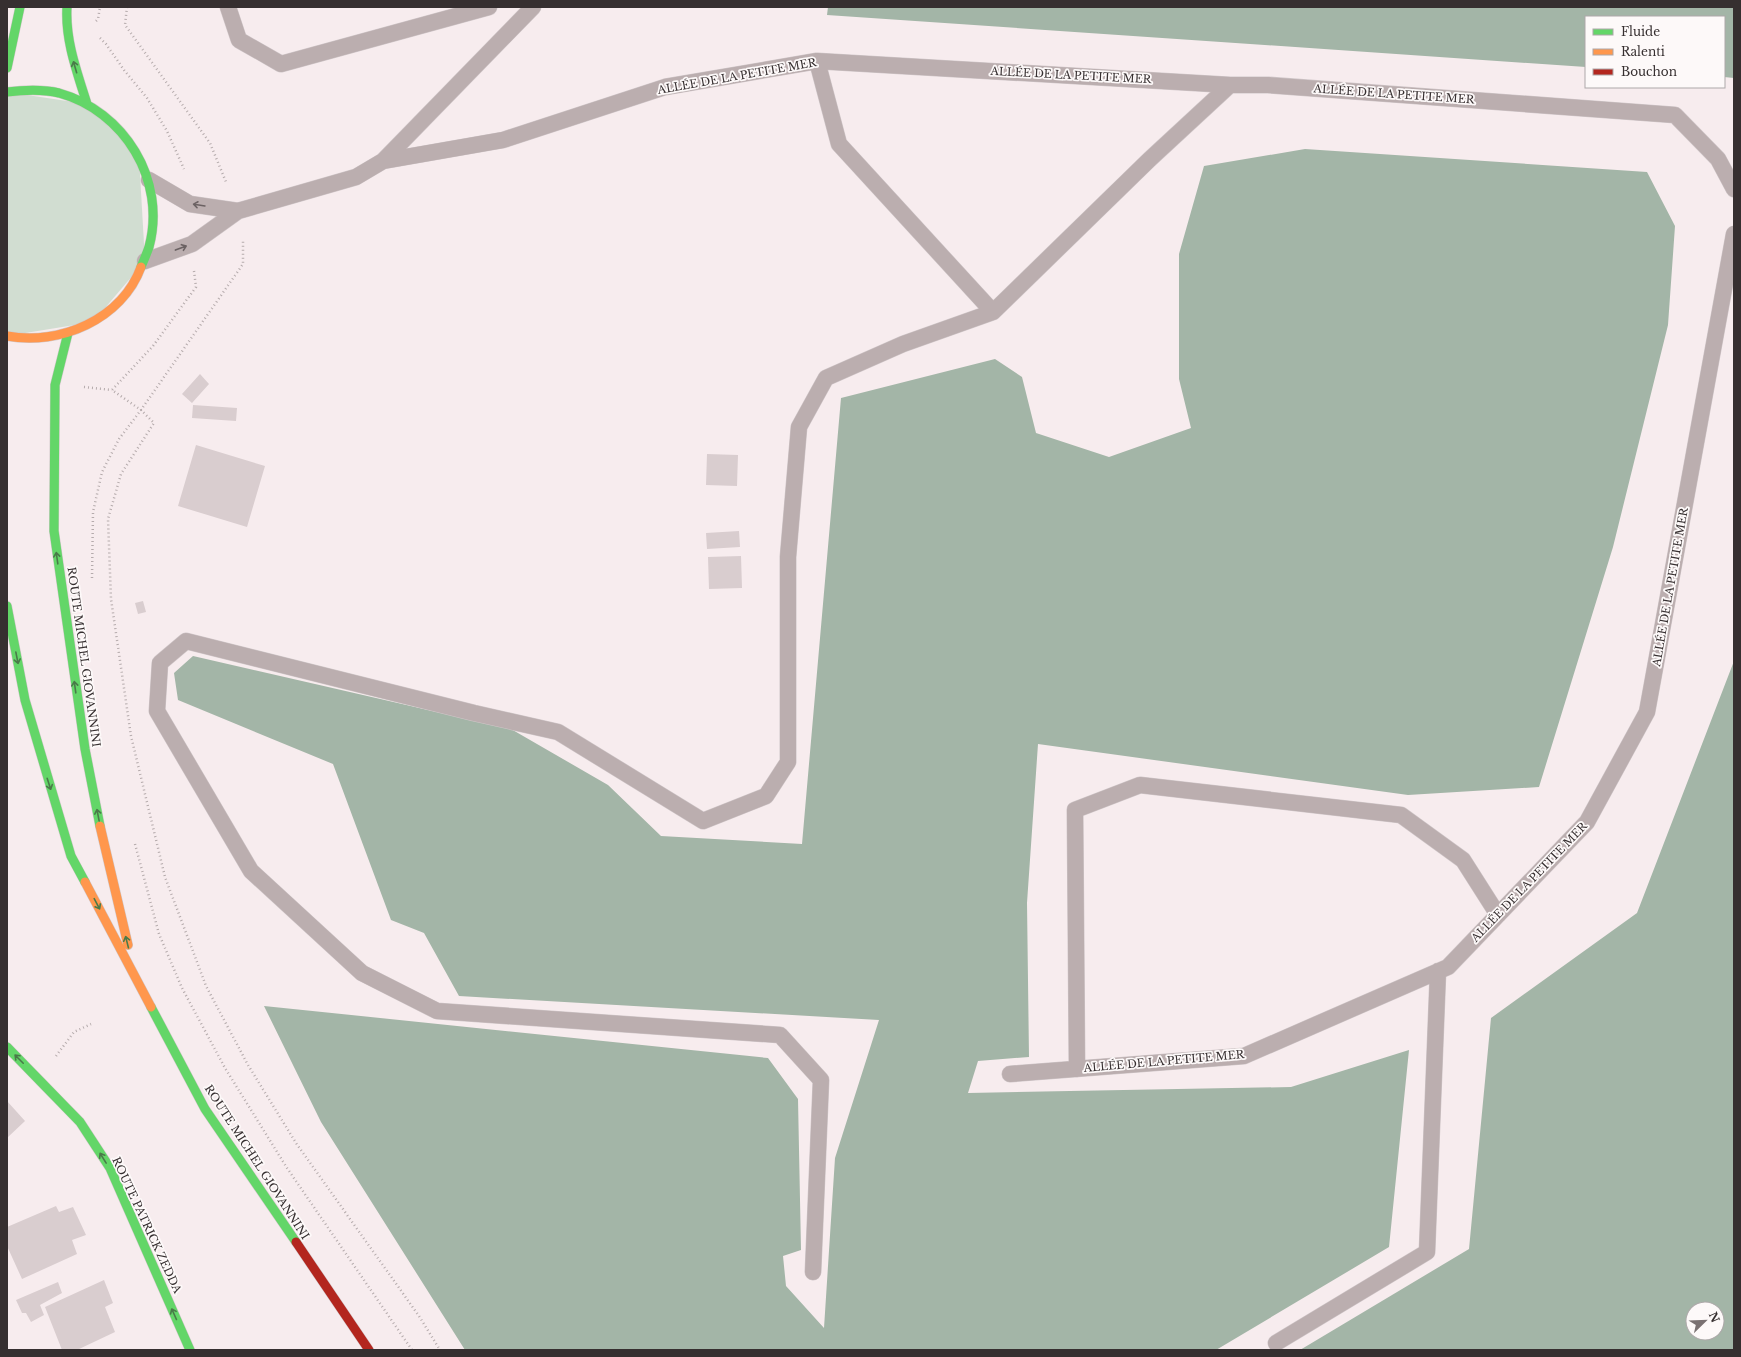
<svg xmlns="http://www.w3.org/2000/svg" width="1741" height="1357" font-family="'Libre Baskerville',serif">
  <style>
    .green { fill: #d1ddd1 }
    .water { fill: #a3b5a7; fill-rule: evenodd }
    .building { fill: #d9cdcf }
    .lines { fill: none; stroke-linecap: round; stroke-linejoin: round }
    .lane-casing { stroke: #d0c7c9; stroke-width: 17 }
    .fast-casing { stroke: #d0c7c9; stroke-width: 10 }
    .slow-casing { stroke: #d0c7c9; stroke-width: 10 }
    .jam-casing { stroke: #d0c7c9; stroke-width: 10 }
    .path { stroke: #b5abac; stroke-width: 2.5; stroke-dasharray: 1 3; stroke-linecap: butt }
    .lane { stroke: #bbaeaf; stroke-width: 16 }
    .fast { stroke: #63d668; stroke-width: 9 }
    .slow { stroke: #ff974d; stroke-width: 9 }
    .jam { stroke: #b3261e; stroke-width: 9 }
    .oneway { stroke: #4a7a49 }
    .oneway2 { stroke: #6b6263 }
    .labels { text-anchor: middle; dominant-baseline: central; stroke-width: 3.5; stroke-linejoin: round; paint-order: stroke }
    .street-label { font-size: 11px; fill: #362f30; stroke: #fdf9f9 }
  </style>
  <rect width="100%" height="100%" fill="#f7ecee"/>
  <!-- green -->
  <path class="green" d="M7 92 87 104 139 157 145 261 93 322 7 336Z"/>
  <!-- water -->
  <path class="water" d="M828 7H1734V78L1724 77V17H1586V67L827 15Z
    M1305 149 1647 172 1675 226 1668 325 1613 547 1539 787 1408 795 1038 744 1027 903 1029 1057 978 1061 968 1093 1291 1087 1409 1050 1389 1247 1216 1350H465L321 1122 264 1006 768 1058 798 1099 801 1250 783 1256 786 1286 824 1328 835 1158 879 1020 459 996 424 933 391 920 333 764 178 700 174 673 193 656 511 729 608 785 661 836 802 844 841 398 995 359 1022 377 1036 433 1109 457 1191 428 1179 379V254L1204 166Z
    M1734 661V1350H1300L1469 1249 1491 1018 1637 913ZM1693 1309H1717V1333H1693Z"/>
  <!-- building -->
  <path class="building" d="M200 374 209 384 192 403 182 394Z
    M193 405 237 408 236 421 192 418Z
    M196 445 265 466 247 527 178 506Z
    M707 454 738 455 737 486 706 485Z
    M739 531 740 547 707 549 706 533Z
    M741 556 742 588 709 589 708 557Z
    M143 601 146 612 138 614 135 603Z
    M7 1101 25 1121 7 1138Z
    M56 1206 59 1212 73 1207 86 1235 72 1240 77 1254 22 1279 7 1246V1227Z
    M104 1280 113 1303 105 1307 115 1332 77 1350H62L45 1307Z
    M58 1282 62 1293 40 1305 44 1315 31 1322 26 1313H22L16 1300Z"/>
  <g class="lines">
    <!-- lane casing -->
    <g class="lane-casing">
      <path id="lane" d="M228 7 239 40 281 64 489 7
        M817 61 839 144 993 312
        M383 161 503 140 665 87 817 61 1230 85H1268L1675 115 1718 159 1734 189
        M149 180 190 204 238 211
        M145 261 192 244 238 211 356 177 383 161 533 7
        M1077 1069 1075 810 1140 785 1401 815 1463 860 1498 915
        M1010 1074 1244 1056 1448 967 1587 822 1647 712 1734 234
        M813 1272 821 1080 780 1035 437 1011 362 973 251 871 157 711 160 663 186 641 474 713 558 732 703 821 766 796 788 762V557L799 427 826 378 903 344 993 312 1150 159 1230 85
        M1276 1343 1427 1252 1438 971"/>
    </g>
    <!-- fast casing -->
    <g class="fast-casing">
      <path id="fast" d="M67 7C65 40 77 72 87 104
        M7 68 20 7
        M7 92C24 90 42 89 59 93 124 111 167 180 149 247 147 253 144 260 141 267
        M68 333 55 385 54 531 85 749 100 826
        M7 606 25 700 71 856 85 882
        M151 1007 205 1109 296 1242
        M7 1047 80 1122 110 1168 190 1350"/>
    </g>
    <!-- slow casing -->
    <g class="slow-casing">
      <path id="slow" d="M7 336C60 346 122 319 141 267
        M100 826 128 945
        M85 882 151 1007"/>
    </g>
    <!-- jam casing -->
    <g class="jam-casing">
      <path id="jam" d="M296 1242 369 1350"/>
    </g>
    <!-- path -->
    <path class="path" d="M127 7 125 25 210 143 226 182
      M96 21 98 19 100 7
      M100 38 106 44 124 70 147 98 167 131 184 169
      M194 271 196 287 153 346 112 390 141 410 154 423 121 474 108 519 111 599 131 736 165 877 206 986 248 1065 296 1143 419 1316 440 1350
      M84 387 112 390
      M92 578 93 512 102 472 119 439 141 410 243 264V240
      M135 844 159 934 182 988 225 1068 287 1168 412 1350
      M56 1056 74 1032 91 1024"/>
    <!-- lane -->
    <use href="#lane" class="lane"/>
    <!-- fast -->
    <use href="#fast" class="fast"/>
    <!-- slow -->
    <use href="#slow" class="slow"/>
    <!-- jam -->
    <use href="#jam" class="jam"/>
  </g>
  <!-- one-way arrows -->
  <defs><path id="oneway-shaft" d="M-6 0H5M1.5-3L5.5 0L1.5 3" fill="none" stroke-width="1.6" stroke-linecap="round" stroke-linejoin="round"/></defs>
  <g class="oneway">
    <use href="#oneway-shaft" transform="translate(75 67) rotate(-106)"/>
    <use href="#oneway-shaft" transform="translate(57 558) rotate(-98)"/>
    <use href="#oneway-shaft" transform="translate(17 658) rotate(79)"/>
    <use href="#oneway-shaft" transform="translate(75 687) rotate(-98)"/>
    <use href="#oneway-shaft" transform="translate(49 784) rotate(72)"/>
    <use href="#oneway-shaft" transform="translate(98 815) rotate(-101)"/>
    <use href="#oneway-shaft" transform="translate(97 904) rotate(62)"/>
    <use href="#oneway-shaft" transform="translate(127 942) rotate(-104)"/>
    <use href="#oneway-shaft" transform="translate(19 1059) rotate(-135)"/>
    <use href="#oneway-shaft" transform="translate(103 1158) rotate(-122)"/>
    <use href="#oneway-shaft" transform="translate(174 1314) rotate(-114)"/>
  </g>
  <g class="oneway2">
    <use href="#oneway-shaft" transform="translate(199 205) rotate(-171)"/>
    <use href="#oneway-shaft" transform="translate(181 248) rotate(-20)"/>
  </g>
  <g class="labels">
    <!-- street labels -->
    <g class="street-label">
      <text transform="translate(1071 75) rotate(3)">ALLÉE DE LA PETITE MER</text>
      <text transform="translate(737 76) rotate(-10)">ALLÉE DE LA PETITE MER</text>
      <text transform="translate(1394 94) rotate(4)">ALLÉE DE LA PETITE MER</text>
      <text transform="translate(1670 587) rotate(-80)">ALLÉE DE LA PETITE MER</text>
      <text transform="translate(84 657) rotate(82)">ROUTE MICHEL GIOVANNINI</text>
      <text transform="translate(1529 882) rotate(-46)">ALLÉE DE LA PETITE MER</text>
      <text transform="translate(1164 1061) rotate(-5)">ALLÉE DE LA PETITE MER</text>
      <text transform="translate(257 1162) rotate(57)">ROUTE MICHEL GIOVANNINI</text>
      <text transform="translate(147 1225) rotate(65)">ROUTE PATRICK ZEDDA</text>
    </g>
  </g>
  <!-- border -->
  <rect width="1741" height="1357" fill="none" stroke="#362f30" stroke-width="16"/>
  <!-- legend -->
  <rect x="1585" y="16" width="140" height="72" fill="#fdf9f9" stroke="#ada8a9"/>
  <rect x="1593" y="29" width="20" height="6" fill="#63d668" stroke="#ada8a9"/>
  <text x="1621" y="36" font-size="12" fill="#362f30">Fluide</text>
  <rect x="1593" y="49" width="20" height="6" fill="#ff974d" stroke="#ada8a9"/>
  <text x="1621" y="56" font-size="12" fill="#362f30">Ralenti</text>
  <rect x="1593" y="69" width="20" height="6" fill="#b3261e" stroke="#ada8a9"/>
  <text x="1621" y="76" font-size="12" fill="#362f30">Bouchon</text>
  <!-- north arrow -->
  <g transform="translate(1705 1321) rotate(67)"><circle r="19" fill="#fdf9f9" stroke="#ada8a9"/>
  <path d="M0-3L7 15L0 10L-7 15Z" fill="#7a7172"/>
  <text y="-6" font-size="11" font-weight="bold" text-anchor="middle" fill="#362f30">N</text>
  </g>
</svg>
